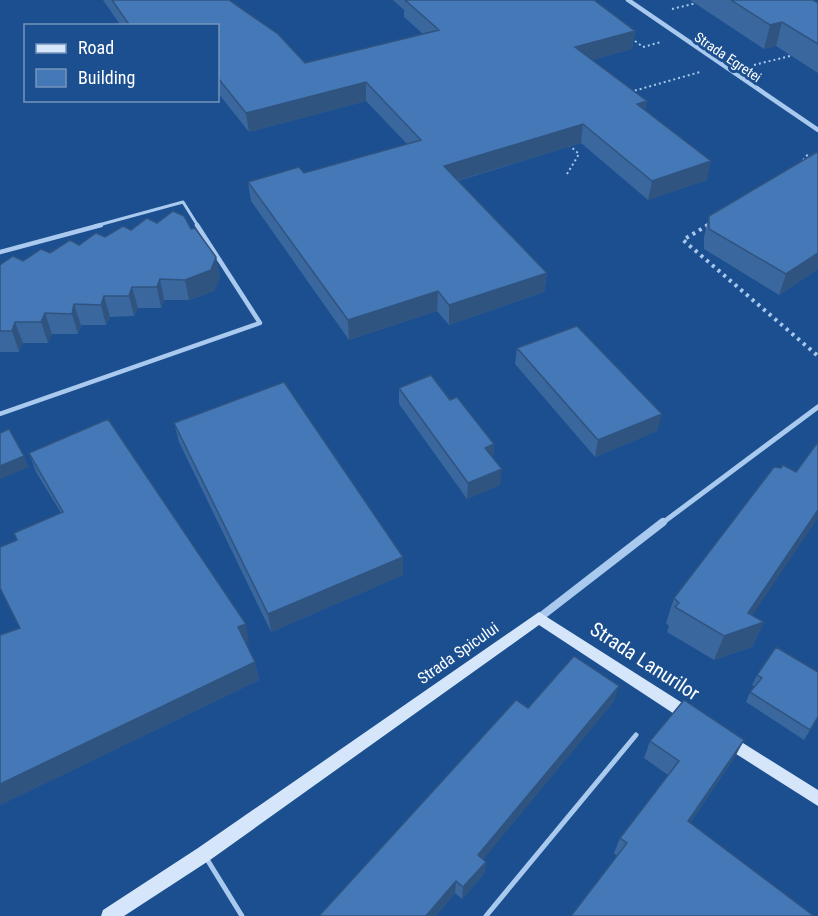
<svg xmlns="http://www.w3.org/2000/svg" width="818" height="916" font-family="'Roboto Condensed',sans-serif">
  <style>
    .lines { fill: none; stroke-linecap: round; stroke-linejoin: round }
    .path-far1 { stroke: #a9c9ee; stroke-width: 2; stroke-dasharray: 2 3; stroke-linecap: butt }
    .path { stroke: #a9c9ee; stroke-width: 4; stroke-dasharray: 3 4.5; stroke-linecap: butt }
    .lane-far2 { stroke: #a9c9ee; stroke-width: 3 }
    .lane-far1 { stroke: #a9c9ee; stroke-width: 4.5 }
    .lane { stroke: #a9c9ee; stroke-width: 5 }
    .street-far2 { stroke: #a9c9ee; stroke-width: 4.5 }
    .street-far1 { stroke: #a9c9ee; stroke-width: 5 }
    .street { stroke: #a9c9ee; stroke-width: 8 }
    .secondary { fill: #d6e6fa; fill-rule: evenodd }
    .wall { fill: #3a679d }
    .shaded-wall { fill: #305480 }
    .building { fill: #4478b7; stroke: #305480; stroke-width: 1.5 }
    .labels { text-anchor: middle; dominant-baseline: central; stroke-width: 6; stroke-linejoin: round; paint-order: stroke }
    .far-street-label { font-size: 14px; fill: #fff; stroke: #1b4f8f }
    .street-label { font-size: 16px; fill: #fff; stroke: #1b4f8f }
    .near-street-label { font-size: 20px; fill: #fff; stroke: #1b4f8f }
  </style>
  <rect width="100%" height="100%" fill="#1b4f8f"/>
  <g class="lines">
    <!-- path-far1 -->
    <path class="path-far1" d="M672 9 709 0
      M631 38 643 47 661 42
      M754 65 794 55
      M630 92 700 72
      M800 164 809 153
      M567 174 579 154 568 144
      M706 226 709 224"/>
    <!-- path -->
    <path class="path" d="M708 225 683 240 818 356"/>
    <!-- lane-far2 -->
    <path class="lane-far2" d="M95 226 183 202 198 226"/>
    <!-- lane-far1 -->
    <path class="lane-far1" d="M0 252 101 225
      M0 414 260 323 197 225"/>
    <!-- lane -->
    <path class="lane" d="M205 856 242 916
      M486 916 636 735"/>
    <!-- street-far2 -->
    <path class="street-far2" d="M628 0 818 130"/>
    <!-- street-far1 -->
    <path class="street-far1" d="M661 524 818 407"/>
    <!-- street -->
    <path class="street" d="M539 618 663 522"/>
    <!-- secondary -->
    <path class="secondary" d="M539 612 695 711 697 716 695 721 690 723 685 721 539 625 210 860 124 916H101L103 910 198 848Z
      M727 733 818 790V806L722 745 720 740 722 735Z"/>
  </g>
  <!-- wall -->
  <path class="wall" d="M103 0H229L305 63 423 34 404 17V10L393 0H594L635 31 632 49 592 60 647 101 645 110 707 180 648 200 581 143 458 181 547 273 544 292 449 325 437 311 349 340 251 201 248 182 304 173 407 144 366 101 249 132 218 93V26H121Z
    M690 0H813L818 3V73L776 46 764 49Z
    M709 216 818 269 779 295 704 249V237Z
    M157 223 191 229 216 257 220 278 214 291 189 300H164L161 308H138L134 316 110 317 106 325H81L78 334H52L48 343H23L19 352H0V265L23 261Z
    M517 348 657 431 595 457 515 364Z
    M399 388 450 400 494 444 493 458 500 485 467 499 399 404Z
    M174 423 403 575 271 632 179 442Z
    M29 453 249 641 245 643 255 662 259 680 0 805V635L20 628 17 540 61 513 36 472Z
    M674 598 752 616 764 622 752 647 714 660 667 632 669 626 666 623Z
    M757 675 818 717 804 740 746 702 750 692 755 687 752 685Z
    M614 701 483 859 486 862 484 874 462 899 455 893 436 916 528 708Z
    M650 741 735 757 690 823 617 856 614 853 620 838 668 775 644 758Z"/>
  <!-- shaded-wall -->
  <path class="shaded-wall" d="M782 22 776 46 764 49 770 25Z
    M635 31 632 49 573 65 575 47Z
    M366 82V101L249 132 246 113Z
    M647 101 643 120 637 104Z
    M583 124 581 143 443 185 444 166Z
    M711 161 707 180 648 200 652 181Z
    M818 253V269L779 295 786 274Z
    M216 257 220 278 214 291 189 300 185 280Z
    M547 273 544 292 449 325V305Z
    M160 279 164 300 161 308 157 287Z
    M132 287 138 308 134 316 129 296Z
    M438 291 437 311 349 340 348 320Z
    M104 296 110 317 106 325 101 305Z
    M74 304 81 325 78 334 72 314Z
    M45 313 52 334 48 343 41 322Z
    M15 322 23 343 19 352 12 331Z
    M662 414 657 431 595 457 598 440Z
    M494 444 493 461 485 448Z
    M24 456 29 467 0 479V466Z
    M502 469 500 485 467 499 468 483Z
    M818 510V518L743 629 764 622 752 647 714 660 724 636 748 613Z
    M403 557V575L271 632 268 614Z
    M246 624 249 641 242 645 238 627Z
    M255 662 259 680 0 805V784Z
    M619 686 614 701 477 867 478 855Z
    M744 740 735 757 680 837 688 821Z
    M486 862 484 874 462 899 463 887Z
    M456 881 455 893 436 916H426Z"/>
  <!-- building -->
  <path class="building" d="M112 0H229L278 34 305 63 439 30 405 0H594L635 31 575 47 647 101 637 104 711 161 652 181 583 124 444 166 547 273 449 305 438 291 348 320 248 182 299 167 304 173 421 140 366 82 246 113 218 78V26H130Z
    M731 0H813L818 3V44L782 22 770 25Z
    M817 152 818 153V253L786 274 709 229V216Z
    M173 211 184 216 191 229 195 228 216 257 211 270 185 280 160 279 157 287H132L129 296H104L101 305 74 304 72 314 45 313 41 322H15L12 331H0V265L13 256 23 261 41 249 50 253 70 240 79 245 96 233 105 237 123 226 131 230 147 218 157 223Z
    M577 326 662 414 598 440 517 348Z
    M431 375 450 400 457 397 494 444 485 448 502 469 468 483 399 388Z
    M284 382 403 557 268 614 174 423Z
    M108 419 246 624 238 627 255 662 0 784V635L20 628 0 588V547L17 540 14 533 63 512 29 453Z
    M9 429 24 456 0 466V433Z
    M818 442V510L748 613 764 622 724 636 675 607 679 603 674 598 774 467 781 468 783 465 796 472Z
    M776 647 818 672V717L810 730 750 692 762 678 757 675Z
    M574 656 619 686 478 855 486 862 463 887 456 881 426 916H319L516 700 528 708Z
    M684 700 744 740 688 821 814 916H571L627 843 620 838 679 761 650 741Z"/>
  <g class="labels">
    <!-- far-street labels -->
    <g class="far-street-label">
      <text transform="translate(728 57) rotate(34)">Strada Egretei</text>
    </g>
    <!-- street labels -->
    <g class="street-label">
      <text transform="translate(458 653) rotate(-35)">Strada Spicului</text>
    </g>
    <!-- near-street labels -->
    <g class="near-street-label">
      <text transform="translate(645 661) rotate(33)">Strada Lanurilor</text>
    </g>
  </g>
  <!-- legend -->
  <rect x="24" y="24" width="195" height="78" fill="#1b4f8f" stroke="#7695bc" stroke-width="1.5"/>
  <rect x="36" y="44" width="30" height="9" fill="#d6e6fa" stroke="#7695bc" stroke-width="1.5"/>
  <text x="78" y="54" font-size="18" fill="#ffffff">Road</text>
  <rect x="36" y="69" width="30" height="18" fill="#4478b7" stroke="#7695bc" stroke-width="1.5"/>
  <text x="78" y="84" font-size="18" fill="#ffffff">Building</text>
</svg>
